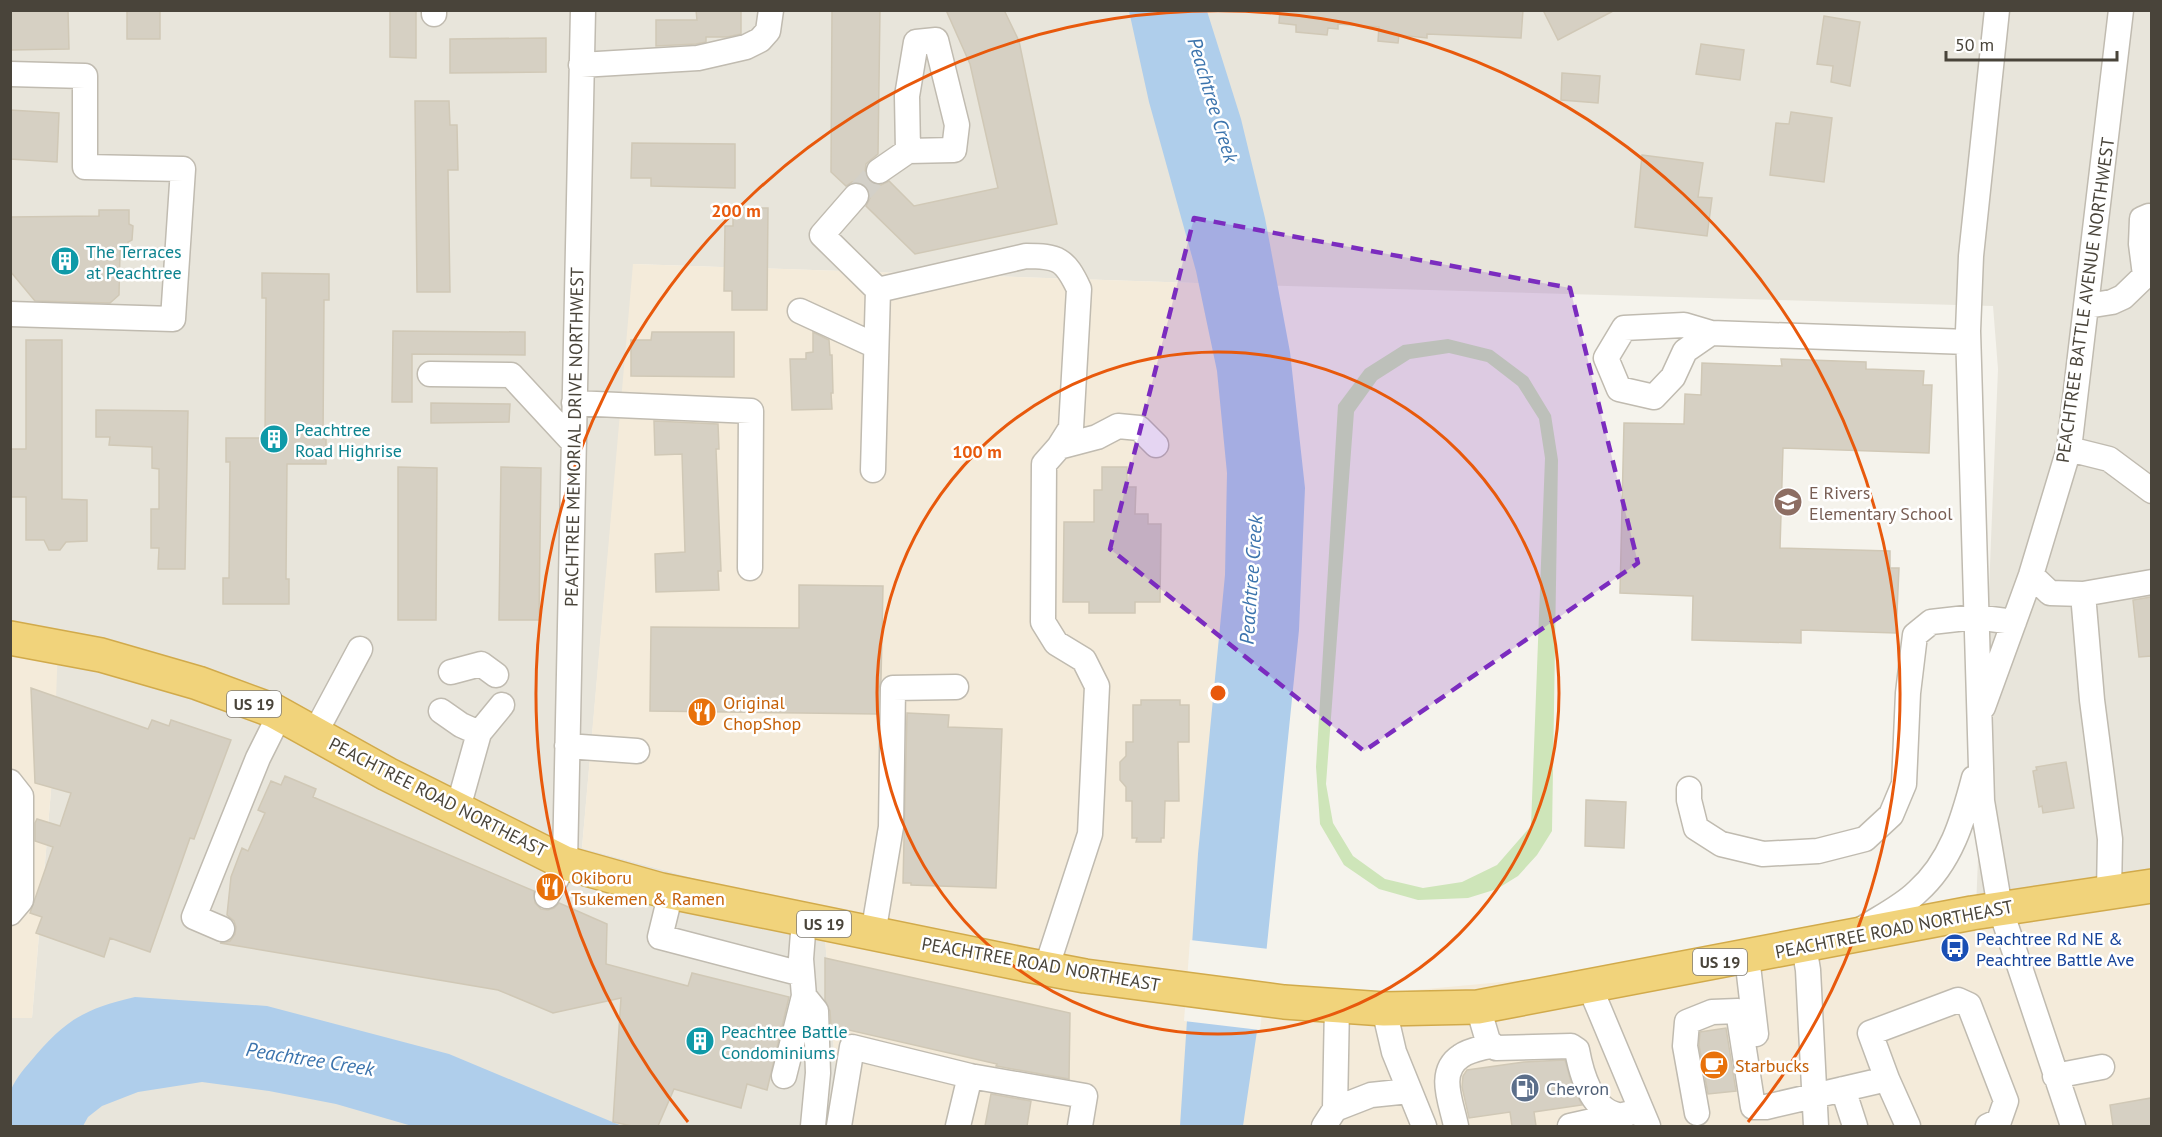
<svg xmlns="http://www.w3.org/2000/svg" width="2162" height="1137" font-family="'PT Sans',sans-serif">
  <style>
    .residential { fill: #e8e5db }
    .commercial { fill: #f4ebda }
    .green { fill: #cee5b9; fill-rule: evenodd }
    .water { fill: #afceeb }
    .pier { fill: #f5f3ec }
    .building { fill: #d6d0c3; stroke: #d0c8b6; stroke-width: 1.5 }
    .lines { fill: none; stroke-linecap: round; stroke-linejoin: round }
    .minor-tunnel { stroke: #d3d0c8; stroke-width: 24; stroke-dasharray: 24 12; stroke-linecap: butt }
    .minor-casing { stroke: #c0bbb0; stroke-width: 27 }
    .highway-casing { stroke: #d1aa4b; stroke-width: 36 }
    .minor { stroke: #fff; stroke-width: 24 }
    .highway { stroke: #f1d37b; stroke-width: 33 }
    .marked { fill: #7b2cbf; fill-opacity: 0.2; stroke: #7b2cbf; stroke-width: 4.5; stroke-dasharray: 12 8; stroke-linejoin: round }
    .ring { fill: none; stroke: #e8590c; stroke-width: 3 }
    .labels { text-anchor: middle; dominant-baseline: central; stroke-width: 5; stroke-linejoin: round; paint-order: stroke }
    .shield { fill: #fff; stroke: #807c75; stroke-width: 1.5 }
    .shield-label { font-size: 16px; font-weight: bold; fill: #49443a }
    .culture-label { font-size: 18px; fill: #0d838f; stroke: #fff; text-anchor: start }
    .street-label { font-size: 18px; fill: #49443a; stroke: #fff }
    .education-label { font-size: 18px; fill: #785e54; stroke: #fff; text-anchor: start }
    .food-label { font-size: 18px; fill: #c56008; stroke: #fff; text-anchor: start }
    .transit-label { font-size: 18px; fill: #164399; stroke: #fff; text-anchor: start }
    .service-label { font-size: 18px; fill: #4e5e75; stroke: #fff; text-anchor: start }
    .water-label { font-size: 20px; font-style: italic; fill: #3c74ad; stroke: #fff }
    .centre { fill: #e8590c; stroke: #fff; stroke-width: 3 }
    .ring-label { font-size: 18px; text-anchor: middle; font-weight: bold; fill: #e8590c; stroke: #fff; stroke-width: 5; stroke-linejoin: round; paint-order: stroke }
  </style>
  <rect width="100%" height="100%" fill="#f5f3ec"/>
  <!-- residential -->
  <path class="residential" d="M11 11H2151V878L1976 908 1998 369 1993 306 1255 285 634 264 582 848 823 913 840 1126H11V1018H32L54 755 11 639Z"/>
  <!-- commercial -->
  <path class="commercial" d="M633 264 1255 285 1201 982 1319 999 1629 970 2151 878V1126H840L823 913 582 848Z
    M11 639 58 644 54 755 32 1018H11Z"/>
  <!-- green -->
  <path class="green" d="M1448 339 1492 350 1528 377 1551 415 1558 460 1552 831 1537 855 1518 876 1497 889 1468 898 1418 900 1379 889 1344 865 1320 824 1316 767 1338 405 1365 369 1403 345ZM1449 353 1487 362 1518 386 1539 419 1545 458 1531 826 1497 865 1462 882 1423 888 1385 879 1353 856 1333 823 1326 784 1354 412 1377 380 1410 359Z"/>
  <!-- water -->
  <path class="water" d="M1129 11H1207L1241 119 1265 218 1290 352 1305 488 1299 630 1261 1004 1243 1126H1180L1198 854 1225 575 1227 473 1217 371 1196 271 1149 102Z
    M135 997 267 1006 449 1054 622 1126H412L336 1104 269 1091 202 1082 138 1092 102 1106 88 1117 83 1126H11C10 1116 9 1104 10 1094 12 1083 23 1070 30 1062 64 1021 83 1009 135 997Z"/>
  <!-- pier -->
  <path class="pier" d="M1190 940 1269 949 1260 1030 1184 1021Z"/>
  <!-- building -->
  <path class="building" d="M10 10H68L69 49 10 50Z
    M127 10H160V39H127Z
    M390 10H416V58L390 57Z
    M696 10H741V34L727 37H706V42L696 44 656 46V20H697Z
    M832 10H880L878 154 866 164 865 173 868 180 873 184 881 185 889 181 914 206 998 188 970 64 946 10H1004L1019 41 1057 224 915 254 866 206 870 198V192L866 186 858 182H852L846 186 831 172Z
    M1280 10H1523L1521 38 1427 34V38L1399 35 1398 43 1378 41 1379 27 1338 24V29L1328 28 1327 35 1296 32V25L1279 23Z
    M1543 10H1615L1558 40Z
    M1824 16 1860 22 1850 86 1831 82 1833 66 1817 64Z
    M546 38V72L450 73V39Z
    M1701 44 1744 50 1740 80 1696 74Z
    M1562 73 1600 76 1598 103 1561 100Z
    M415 101H449L450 125H457L458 170H448L450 292H417Z
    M10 110 59 113 57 162 10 159Z
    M1791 112 1832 118 1824 182 1770 175 1776 123 1789 124Z
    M632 143 735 144V188L651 186V178H631Z
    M1642 155 1703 163 1698 197 1712 198 1707 236 1635 227Z
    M733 208H768L767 310H732V291H724L725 226H733Z
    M99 210H129V224L133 226 132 240 128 242V251H120L119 295 110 303 35 301 10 271V217L99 216Z
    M262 273 329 274V300H324L323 439H326V464H287L286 579H289V604H223V578H229L230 462H226V438H265L266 298H262Z
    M393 331 525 332V355L412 354V402H392Z
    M652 332H734V377L631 376V340H651Z
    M813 332 829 340 830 355H832L833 393H831L832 409 792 410 790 359H806V353L813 352Z
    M26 340H62V499L87 500V541L66 542 60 550H49L44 540H26V497H10V449H26Z
    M1781 359 1866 362V369L1924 371 1923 385H1932L1929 453 1783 448 1780 548 1890 551V568H1899L1896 633 1801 630V643L1692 640 1693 596 1620 593 1624 423 1684 424 1685 394 1701 395 1702 363 1782 366Z
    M431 403 510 404 509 422 431 423Z
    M96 410 188 411 185 569H158L159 548H151V509H159V469L152 468V447L109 445 110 437H96Z
    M654 421 718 424 719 449H716L721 571H718L719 590 656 592 655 554 685 552 682 454 655 455Z
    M398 467 437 468 436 620H398Z
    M501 467 541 468 539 620H499Z
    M1102 467H1127V487H1136L1135 514H1148V524H1161L1160 602H1135V613H1089V602H1063L1064 522H1094V490H1102Z
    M799 585 883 586 881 680 879 688 878 714 650 711 651 627 799 628Z
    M2151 597V656L2139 657 2133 600Z
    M31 688 148 729 152 720 169 726 171 720 231 740 194 839 190 838 150 952 110 938 104 957 36 933 42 917 30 913 53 847 35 841V823L37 819 60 826 71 793 35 783Z
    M1141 700H1180V705H1189V742H1178L1179 801H1165L1164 838H1161V842H1136L1137 838H1132V801H1126V787L1120 780V762L1126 756V742H1133V705H1141Z
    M907 713 949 715 948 727 1002 729 996 888 911 885V883H903Z
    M2066 762 2074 808 2043 813 2042 806 2039 807 2033 771 2037 770 2036 767Z
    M285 776 316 789 313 797 534 891 535 903 541 909 548 910 554 908 559 903 607 924 606 964 688 986 692 973 789 997 767 1090 747 1084 741 1108 674 1089 658 1126H632L613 1122 621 998 553 1013 498 990 220 943 230 941 235 934 236 927 234 921 227 915 231 877 242 848 248 851 265 813 258 810 271 781 281 785Z
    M1586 800 1626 802 1624 848 1585 846Z
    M825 958 1070 1013 1069 1079 996 1066 997 1064 831 1026 830 1011 825 1000Z
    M1726 1028 1736 1091 1708 1094 1699 1045 1700 1032Z
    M1565 1060 1572 1085 1582 1105 1534 1112 1536 1126H1512L1510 1112 1469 1118 1462 1087 1463 1076 1467 1070 1524 1062Z
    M991 1094 1031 1101 1027 1126H985Z
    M2151 1098V1126H2113L2110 1105Z"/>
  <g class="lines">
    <!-- minor-tunnel -->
    <path class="minor-tunnel" d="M856 196 879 171"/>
    <!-- minor casing -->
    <g class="minor-casing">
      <path id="minor" d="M1997 10 1971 256 1968 331 1982 801 2000 908 2073 1126
        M434 14V10
        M581 65 698 58 746 47 760 40 768 31 771 10
        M10 74 85 76V167L183 169 173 319 10 314
        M879 171 908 151 954 150 957 125 936 40 916 42 907 96 908 151
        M856 196 822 235 878 290 873 470
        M2145 275 2141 244 2142 219 2149 216 2152 217
        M878 290 1026 256C1058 256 1065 259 1079 289L1071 428 1059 447 1044 464 1043 622 1056 643 1084 660 1097 686 1090 834 1046 969
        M2087 306 2112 302 2123 297 2152 269
        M800 311 876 346
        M1711 333 1685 351 1673 377 1654 397 1619 389 1606 358 1624 328 1684 325 1711 333 1968 342
        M430 374 511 375 574 443
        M574 403 751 411 750 568
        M1059 447 1097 437 1118 426 1139 428 1156 445
        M2069 449 2109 459 2152 491
        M2031 575 2050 593 2083 594 2152 582
        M2083 594 2092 700 2110 839 2109 892
        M451 672 481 664 496 675
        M1983 707 2031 575 2069 449 2121 10
        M441 711 461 725 479 733
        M315 733 360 649
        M567 746 637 751
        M10 782 21 796V900L10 913
        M1689 789V800L1696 828 1721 844 1763 854 1818 851 1865 839 1891 815 1904 784 1908 693 1915 635 1931 622 1975 617 2014 622
        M458 808 479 733 502 705
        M671 892 660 937 802 974
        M547 896 565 863 583 10
        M222 929 194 917 258 758 280 714
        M1859 931C1877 919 1902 907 1917 892 1951 862 1963 820 1974 778
        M873 934 891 827 893 688 956 687
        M1804 946 1808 970 1816 1126
        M1747 957 1756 1034
        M1589 985 1648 1126
        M804 996 816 1011 818 1073 813 1126
        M1478 1007 1488 1041 1496 1048 1571 1046 1577 1050C1581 1072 1591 1110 1618 1115 1624 1116 1634 1111 1641 1110
        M1384 1009 1394 1052 1424 1126
        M784 1076 804 996 801 959 804 920
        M2055 1076 2102 1067
        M1887 1079 1908 1126
        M1843 1089 1855 1126
        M1335 1109 1371 1095 1409 1091
        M1697 1113 1685 1046 1687 1022 1712 1012 1738 1011 1753 1107H1766L1887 1079 1870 1033 1958 1000 1969 1005 2006 1101 1999 1121 1988 1126
        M839 1126 852 1047 970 1076 1085 1096 1080 1126
        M958 1126 970 1076
        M1324 1126 1335 1109 1337 1005
        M1456 1126C1452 1104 1436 1072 1461 1056 1469 1050 1483 1048 1492 1045
        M1570 1126 1619 1115"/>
    </g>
    <!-- highway casing -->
    <g class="highway-casing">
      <path id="highway" d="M10 638 101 655 198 683 274 711 387 774 565 863 661 890 1027 965 1085 976 1284 1002 1384 1009 1478 1007 1972 913 2152 886"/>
    </g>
    <!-- minor -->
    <use href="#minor" class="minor"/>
    <!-- highway -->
    <use href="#highway" class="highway"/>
  </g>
  <!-- marked area -->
  <path class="marked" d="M1194 218 1570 288 1638 563 1364 751 1110 549Z"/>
  <!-- distance rings -->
  <g class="ring">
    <circle cx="1218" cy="693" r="341"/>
    <path d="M688 1122A682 682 0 1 1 1748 1122"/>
  </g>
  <!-- icons -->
  <defs>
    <g id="building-disc" transform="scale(1.5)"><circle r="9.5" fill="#0f9aa8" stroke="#fff"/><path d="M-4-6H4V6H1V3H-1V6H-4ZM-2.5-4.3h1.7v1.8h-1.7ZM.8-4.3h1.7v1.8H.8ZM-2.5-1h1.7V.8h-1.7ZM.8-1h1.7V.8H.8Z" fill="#fff"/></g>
    <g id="school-disc" transform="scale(1.5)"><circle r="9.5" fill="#8d6e63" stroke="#fff"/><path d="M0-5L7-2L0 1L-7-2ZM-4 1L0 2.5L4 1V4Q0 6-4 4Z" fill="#fff"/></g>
    <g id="restaurant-disc" transform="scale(1.5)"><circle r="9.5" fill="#e8710a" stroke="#fff"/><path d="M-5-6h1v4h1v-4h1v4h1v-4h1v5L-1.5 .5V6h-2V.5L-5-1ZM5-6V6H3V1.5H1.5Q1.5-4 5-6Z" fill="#fff"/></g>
    <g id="bus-disc" transform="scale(1.5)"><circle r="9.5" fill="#1a4fb4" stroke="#fff"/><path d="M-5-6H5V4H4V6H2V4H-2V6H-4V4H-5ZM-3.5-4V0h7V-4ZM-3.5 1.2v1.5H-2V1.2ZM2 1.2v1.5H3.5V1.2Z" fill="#fff"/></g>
    <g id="cafe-disc" transform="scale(1.5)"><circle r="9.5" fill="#e8710a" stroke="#fff"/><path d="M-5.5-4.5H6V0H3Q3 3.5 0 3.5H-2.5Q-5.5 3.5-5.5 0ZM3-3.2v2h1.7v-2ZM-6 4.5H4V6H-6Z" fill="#fff"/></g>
    <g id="fuel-disc" transform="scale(1.5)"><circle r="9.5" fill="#5c6f8a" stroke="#fff"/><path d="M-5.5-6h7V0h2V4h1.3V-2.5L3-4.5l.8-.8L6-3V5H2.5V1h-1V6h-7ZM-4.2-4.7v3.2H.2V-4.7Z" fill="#fff"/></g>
  </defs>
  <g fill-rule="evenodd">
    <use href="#building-disc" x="65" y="261"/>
    <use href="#building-disc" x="274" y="439"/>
    <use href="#school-disc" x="1788" y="502"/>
    <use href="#restaurant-disc" x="702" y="712"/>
    <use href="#restaurant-disc" x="550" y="887"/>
    <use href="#bus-disc" x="1955" y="948"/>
    <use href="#building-disc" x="700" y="1041"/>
    <use href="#cafe-disc" x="1714" y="1065"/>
    <use href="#fuel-disc" x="1525" y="1088"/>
  </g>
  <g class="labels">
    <!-- shield labels -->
    <g class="shield">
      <rect x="227" y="691" width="54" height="26" rx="4.5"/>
      <rect x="797" y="911" width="54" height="26" rx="4.5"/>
      <rect x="1693" y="949" width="54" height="26" rx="4.5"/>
    </g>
    <g class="shield-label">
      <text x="254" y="704">US 19</text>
      <text x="824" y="924">US 19</text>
      <text x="1720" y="962">US 19</text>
    </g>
    <!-- culture labels -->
    <g class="culture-label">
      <text x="86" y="251">The Terraces<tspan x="86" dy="21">at Peachtree</tspan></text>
      <text x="295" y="429">Peachtree<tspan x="295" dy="21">Road Highrise</tspan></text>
      <text x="721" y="1031">Peachtree Battle<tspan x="721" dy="21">Condominiums</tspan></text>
    </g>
    <!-- street labels -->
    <g class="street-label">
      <text transform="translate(2085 300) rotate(-82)">PEACHTREE BATTLE AVENUE NORTHWEST</text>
      <text transform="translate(574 437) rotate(-89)">PEACHTREE MEMORIAL DRIVE NORTHWEST</text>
      <text transform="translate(438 797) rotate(27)">PEACHTREE ROAD NORTHEAST</text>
      <text transform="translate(1894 929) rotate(-11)">PEACHTREE ROAD NORTHEAST</text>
      <text transform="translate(1041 964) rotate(10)">PEACHTREE ROAD NORTHEAST</text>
    </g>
    <!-- education labels -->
    <g class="education-label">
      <text x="1809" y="492">E Rivers<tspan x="1809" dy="21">Elementary School</tspan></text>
    </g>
    <!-- food labels -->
    <g class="food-label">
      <text x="723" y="702">Original<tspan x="723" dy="21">ChopShop</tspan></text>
      <text x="571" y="877">Okiboru<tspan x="571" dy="21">Tsukemen &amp; Ramen</tspan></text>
      <text x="1735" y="1065">Starbucks</text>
    </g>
    <!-- transit labels -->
    <g class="transit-label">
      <text x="1976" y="938">Peachtree Rd NE &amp;<tspan x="1976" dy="21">Peachtree Battle Ave</tspan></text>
    </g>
    <!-- service labels -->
    <g class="service-label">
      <text x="1546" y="1088">Chevron</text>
    </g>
    <!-- water labels -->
    <g class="water-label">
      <text transform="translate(1213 100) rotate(73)">Peachtree Creek</text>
      <text transform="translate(1251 580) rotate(-86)">Peachtree Creek</text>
      <text transform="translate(310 1059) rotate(9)">Peachtree Creek</text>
    </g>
  </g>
  <circle cx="1218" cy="693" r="9" class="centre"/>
  <g class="ring-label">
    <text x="736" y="217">200 m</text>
    <text x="977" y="458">100 m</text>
  </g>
  <!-- border -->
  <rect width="2162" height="1137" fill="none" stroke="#49443a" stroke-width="24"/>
  <!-- scale -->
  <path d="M1946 51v9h171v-9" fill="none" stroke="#49443a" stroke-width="3"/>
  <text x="1955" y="51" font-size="18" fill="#49443a" stroke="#ffffff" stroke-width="4.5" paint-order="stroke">50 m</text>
</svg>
